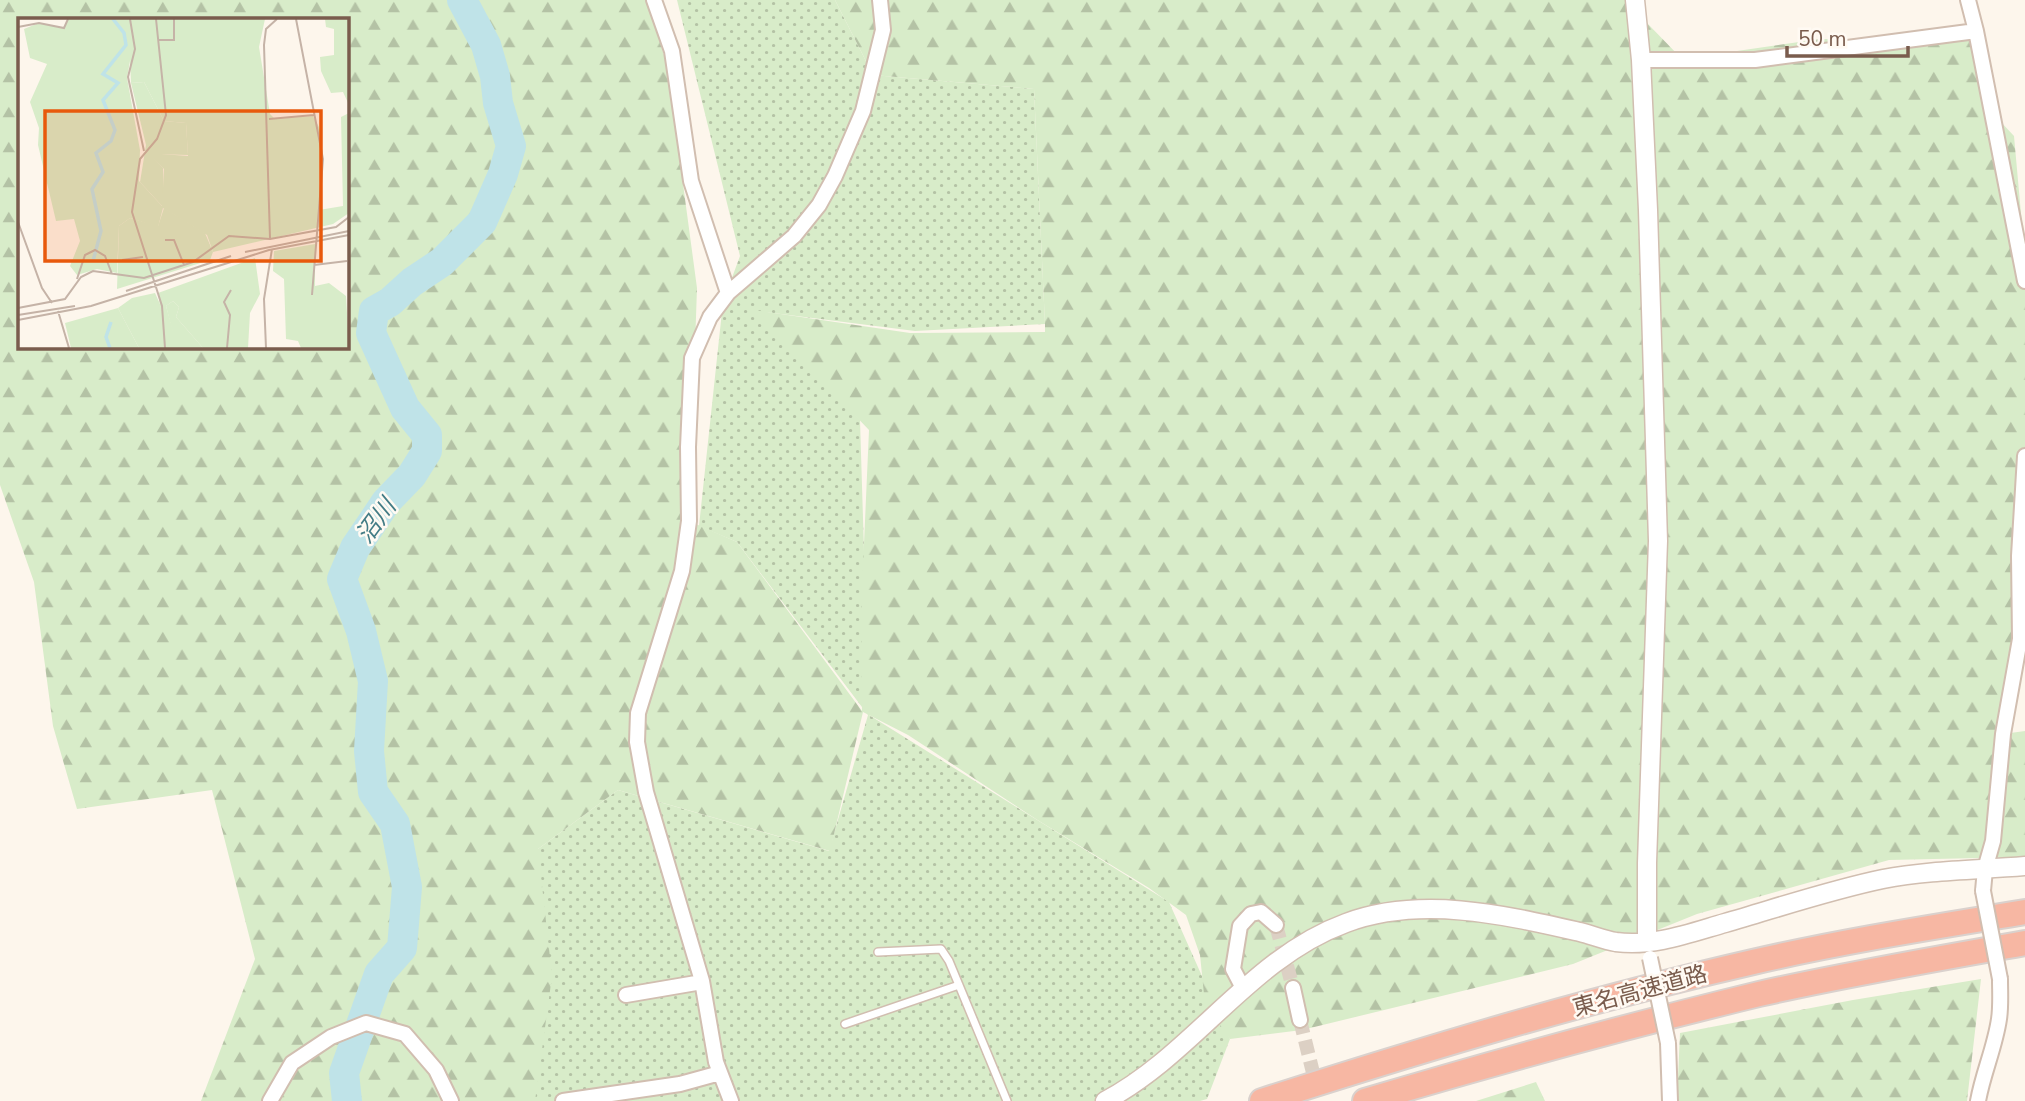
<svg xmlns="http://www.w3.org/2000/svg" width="2025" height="1101" font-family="'Nunito Sans','Noto Sans JP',sans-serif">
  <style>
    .green { fill: url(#green-dots) }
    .forest { fill: url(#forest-firs); fill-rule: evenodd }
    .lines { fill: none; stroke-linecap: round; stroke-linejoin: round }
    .river { stroke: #bfe3e8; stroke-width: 30 }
    .minor-tunnel { stroke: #dcd0c4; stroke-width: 14; stroke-dasharray: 14 7; stroke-linecap: butt }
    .service-casing { stroke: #d1beb0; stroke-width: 10 }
    .minor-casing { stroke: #d1beb0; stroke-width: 18 }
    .tertiary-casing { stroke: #d1beb0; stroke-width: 21 }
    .motorway-casing { stroke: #dad1cd; stroke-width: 28 }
    .service { stroke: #fff; stroke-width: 7 }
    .minor { stroke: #fff; stroke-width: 14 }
    .tertiary { stroke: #fff; stroke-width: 18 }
    .motorway { stroke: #f7b7a3; stroke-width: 24 }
    .minor-bridge-casing { stroke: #d1beb0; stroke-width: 18; stroke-linecap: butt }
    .minor-bridge { stroke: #fff; stroke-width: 14 }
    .labels { text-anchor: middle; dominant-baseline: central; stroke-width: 5; stroke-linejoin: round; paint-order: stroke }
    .street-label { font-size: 23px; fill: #7a5c4d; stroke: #fffaf3 }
    .water-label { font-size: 24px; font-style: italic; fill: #437c86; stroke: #fffaf3 }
    .inset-river { fill: none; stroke: #bfe3e8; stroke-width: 3.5 }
    .inset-road { fill: none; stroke: #c5b3a7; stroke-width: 2 }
    .view { fill: #e8590c; fill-opacity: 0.15; stroke: #e8590c; stroke-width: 3.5 }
    .inset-edge { fill: none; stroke: #7a5c4d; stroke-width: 3.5 }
  </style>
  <defs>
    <pattern id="green-dots" width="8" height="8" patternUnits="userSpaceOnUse" patternTransform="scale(1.75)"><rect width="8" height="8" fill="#d8ecc9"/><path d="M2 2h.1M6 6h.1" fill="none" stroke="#b4c2a5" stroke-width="1.8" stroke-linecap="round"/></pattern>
    <pattern id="forest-firs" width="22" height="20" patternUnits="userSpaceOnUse" patternTransform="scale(1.75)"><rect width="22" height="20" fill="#d8ecc9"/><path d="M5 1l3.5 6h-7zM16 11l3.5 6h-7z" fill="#b4c2a5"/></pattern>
  </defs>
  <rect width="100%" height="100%" fill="#fdf6ec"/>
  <!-- green -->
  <path class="green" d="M677 0H835L873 75 1034 89 1045 324 915 331 765 312 860 420 869 715 1169 902 1230 1039 1207 1099 1200 1101H529L538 849 618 790 829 851 868 715 737 542 699 526 723 302 740 256Z"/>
  <!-- forest -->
  <path class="forest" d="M0 0H647L667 65 697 288 689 521 737 542 862 711 861 612 869 430 754 310 910 333 1045 332V324L1034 89 873 75 835 0H1644L1647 23 1682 59 1820 39 1969 40 1984 104 2014 136 2025 258V490L2003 734 2025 731V857L1889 860 1697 914 1573 964 1302 1030 1230 1039 1205 1004 1200 955 1186 915 1149 888 1039 821 908 735 863 712 830 851 618 790 538 849 552 976 535 1101H201L255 959 212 790 77 809 53 726 34 582 0 485ZM19 19H346V346H19Z
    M1981 979 1967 1101H1677L1680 1033 1853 1000Z
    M1536 1082 1545 1101H1476Z"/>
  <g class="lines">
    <!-- river -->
    <path class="river" d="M347 1101 344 1073 379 974 402 948 407 887 395 824 373 792 369 751 373 681 361 631 342 579 355 548 386 502 412 475 427 451V435L405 408 371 333 374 311 390 302 412 282 442 262 482 222 503 174 511 146 498 103 495 76 486 45 462 0"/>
    <!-- minor-tunnel -->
    <path class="minor-tunnel" d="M1276 925 1293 988
      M1300 1020 1320 1101"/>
    <!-- service casing -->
    <g class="service-casing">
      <path id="service" d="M878 952 941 949 949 961 1007 1101
        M845 1024 959 985"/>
    </g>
    <!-- minor casing -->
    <g class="minor-casing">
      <path id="minor" d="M654 0 672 51 691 181 728 293
        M1968 0 1976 31 2025 281
        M1641 60H1755L1976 31
        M1983 891 1985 869 1993 841 2003 734 2020 639 2019 556 2025 456
        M1293 988 1300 1020
        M1244 990 1233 969 1240 926 1251 914 1261 912 1276 925
        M626 995 702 982
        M1668 1043 1670 1101
        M270 1101 292 1063 331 1037 366 1023 405 1034 436 1070 451 1101
        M563 1101 680 1084 720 1073
        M731 1101 716 1062 702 981 646 792 637 742 638 713 682 571 689 521 688 447 692 358 710 317 728 293 794 236 819 205 835 176 863 111 883 30 880 0
        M1978 1101C1983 1073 1995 1047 1999 1019 2001 1006 2000 992 2000 979"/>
    </g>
    <!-- tertiary casing -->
    <g class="tertiary-casing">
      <path id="tertiary" d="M1635 0 1641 60 1648 210 1658 541 1647 863V942
        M1105 1101C1194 1054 1250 958 1346 923 1421 895 1505 915 1580 932 1592 935 1604 940 1616 942 1653 947 1690 933 1725 923 1777 908 1830 890 1883 879 1930 870 1978 870 2025 866"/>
    </g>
    <!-- motorway casing -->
    <g class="motorway-casing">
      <path id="motorway" d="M1262 1101C1424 1049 1587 1000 1753 962 1843 941 1934 927 2025 912
        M1365 1101C1496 1062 1627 1026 1759 994 1847 974 1936 959 2025 943"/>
    </g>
    <!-- service -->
    <use href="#service" class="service"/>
    <!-- minor -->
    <use href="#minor" class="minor"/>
    <!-- tertiary -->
    <use href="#tertiary" class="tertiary"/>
    <!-- motorway -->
    <use href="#motorway" class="motorway"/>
    <!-- minor-bridge casing -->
    <g class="minor-bridge-casing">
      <path id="minor-bridge" d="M1983 891 2000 979
        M1650 958 1668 1043"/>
    </g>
    <!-- minor-bridge -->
    <use href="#minor-bridge" class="minor-bridge"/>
  </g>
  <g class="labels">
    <!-- street labels -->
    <g class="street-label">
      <text transform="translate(1640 991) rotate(-15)">東名高速道路</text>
    </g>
    <!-- water labels -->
    <g class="water-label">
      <text transform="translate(376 521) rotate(-54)">沼川</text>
    </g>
  </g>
  <!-- overview -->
  <g transform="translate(18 18)">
    <rect width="331" height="331" fill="#fdf6ec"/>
    <path d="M126 64 146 103 168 105 170 137 132 136 145 150 146 190 187 215 195 234 192 242 99 271 101 208 112 200 140 208 146 190 122 164 128 127 113 65ZM137 275 155 315 148 288 155 283 161 289 158 299 185 330H121L100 290 114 280Z" fill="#d8ecc9"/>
    <path d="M50 1H247L241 29 252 96 257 101 295 98 302 111 301 192 325 188 323 99 331 95V195L315 206 195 234 189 217 145 190 140 209 112 200 101 208 99 255 79 251 59 257 52 248 62 223 56 201 38 203 20 127 21 110 12 84 29 46 12 40 6 11 21 5 45 10ZM112 43 113 65 126 64 146 103 168 105 170 138 130 135 146 151 144 188 121 163 122 132 109 60ZM307 1H331V87L325 74 313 75 303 53 302 39 316 37V11L308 9ZM297 226V268L311 265 328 278 331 330H283L280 323 268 321 266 261 255 253 256 233ZM237 240 242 276 232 295 230 330H185L158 299 161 289 155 283 148 288 156 316 147 318 140 275ZM100 290 121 330H53L47 305Z" fill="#d8ecc9" fill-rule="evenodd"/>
    <path class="inset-river" d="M75 243 83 213 74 171 85 154 78 135 93 123 97 112 85 82 100 65 85 56 108 27 106 15 95 1M92 330 88 319 93 304"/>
    <path class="inset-road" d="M112 1 117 31 110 59 126 133M138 1 148 97 139 121 122 141 114 194 144 288 147 330M278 1 305 141 294 277M0 9 21 5 46 10 50 1M141 22H156V1M251 101 296 97M0 204 24 270 34 285M252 220 246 27 248 11 259 1M147 222H156L166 247M227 234 331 213M104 242 125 239M296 247 329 243M59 261 67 237 77 232 87 238 94 256M108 273 213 238M0 290 47 281 63 259 75 253 126 260 175 244 211 218 252 221 318 209 331 199M40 293 51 330M0 297 57 288M0 302 73 288 251 232 331 217M209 330 212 297 206 284 213 272M248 330 246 281 254 231"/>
    <path class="view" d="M27 93H303V243H27Z"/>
    <rect width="331" height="331" class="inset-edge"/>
  </g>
  <!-- scale -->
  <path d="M1787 46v10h121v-10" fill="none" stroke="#7a5c4d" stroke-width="3.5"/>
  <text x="1798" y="46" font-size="21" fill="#7a5c4d" stroke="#fffaf3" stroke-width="5" paint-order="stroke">50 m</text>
</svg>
